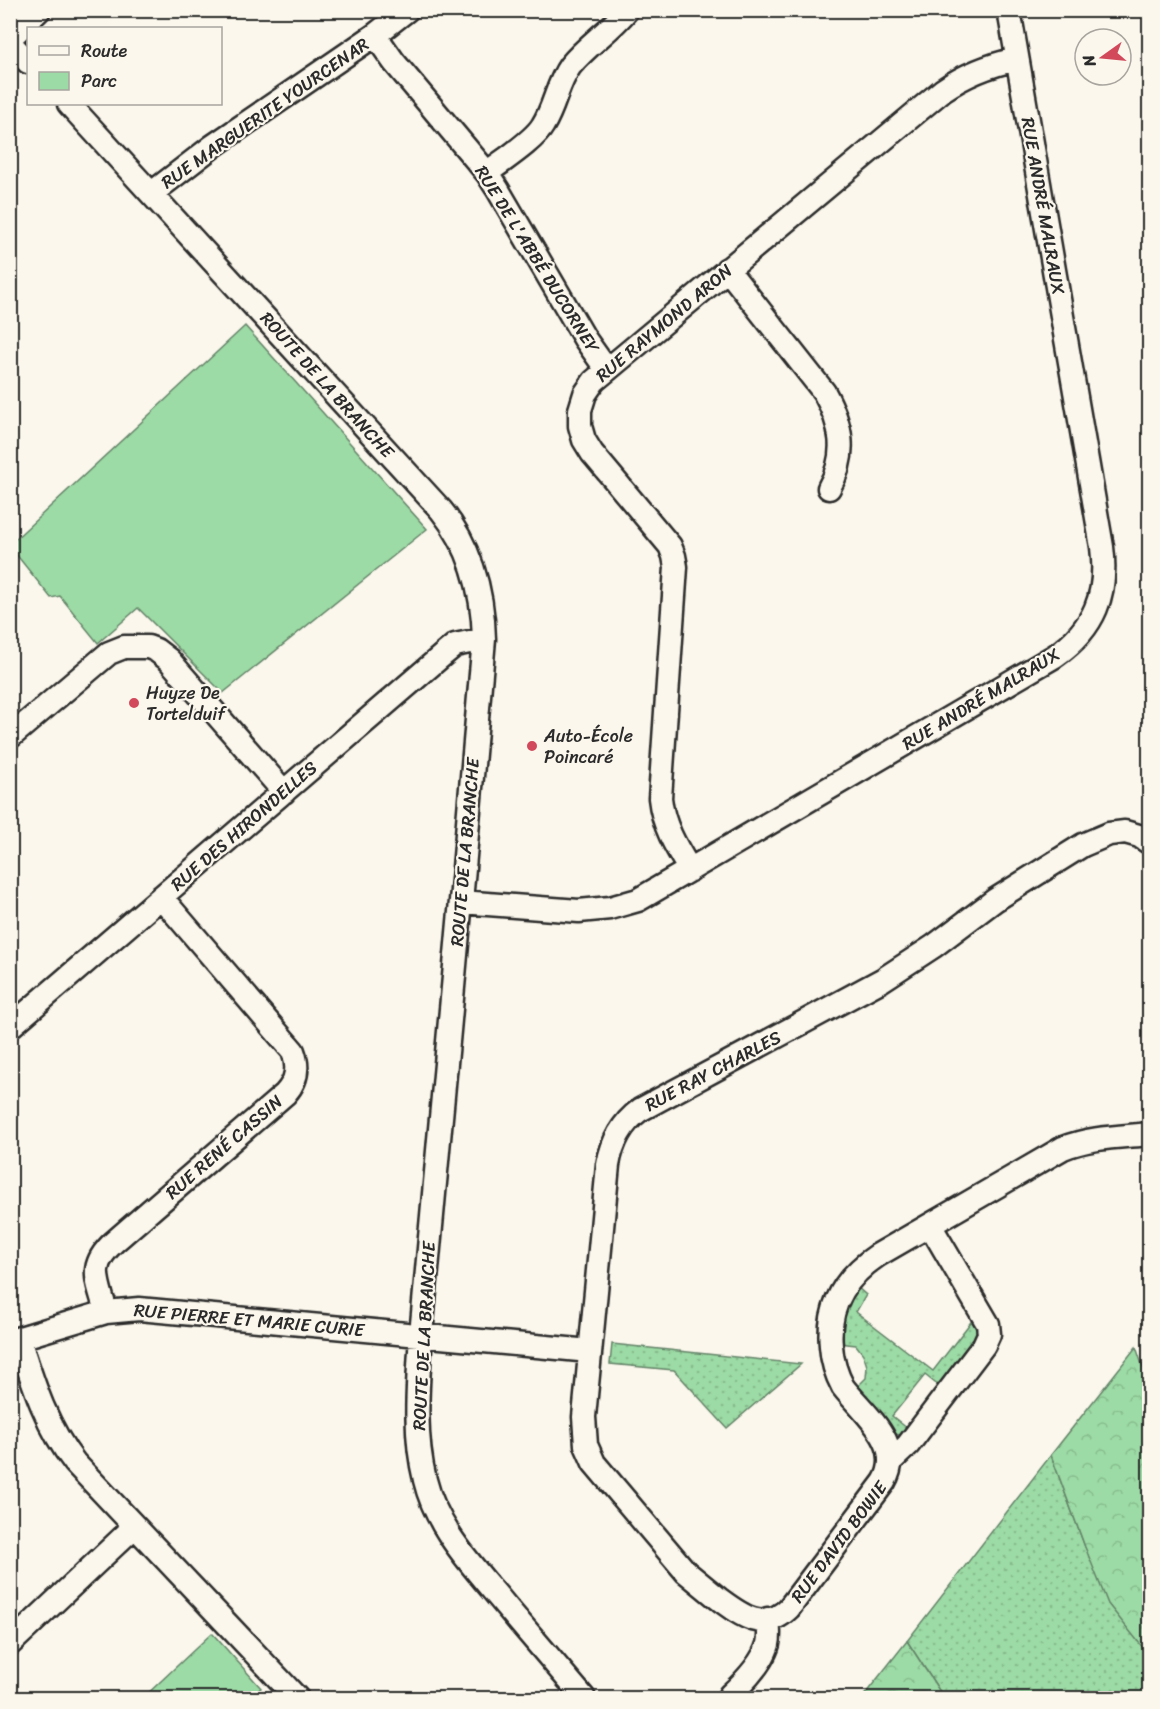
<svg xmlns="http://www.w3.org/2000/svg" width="1160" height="1709" font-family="Sriracha,sans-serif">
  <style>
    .grass { fill: url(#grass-dots); stroke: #648368; stroke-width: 1.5 }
    .forest { fill: url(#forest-crowns); stroke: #648368; stroke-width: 1.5 }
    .park { fill: #9cdba5; stroke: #648368; stroke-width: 1.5 }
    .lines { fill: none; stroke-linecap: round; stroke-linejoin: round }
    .minor-casing { stroke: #2b2b2b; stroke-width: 27 }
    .minor { stroke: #fbf7ec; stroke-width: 22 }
    .poi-dot { fill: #d1495b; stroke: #fbf7ec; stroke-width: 2 }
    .labels { text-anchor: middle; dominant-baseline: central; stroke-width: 4.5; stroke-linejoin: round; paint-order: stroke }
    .street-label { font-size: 18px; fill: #2b2b2b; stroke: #fbf7ec }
    .poi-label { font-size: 18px; fill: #2b2b2b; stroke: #fbf7ec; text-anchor: start }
  </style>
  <defs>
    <pattern id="grass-dots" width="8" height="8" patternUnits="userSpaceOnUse" patternTransform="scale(1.5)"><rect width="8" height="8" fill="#9cdba5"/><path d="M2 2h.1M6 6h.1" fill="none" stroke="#87bc8e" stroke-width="1.8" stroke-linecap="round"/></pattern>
    <pattern id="forest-crowns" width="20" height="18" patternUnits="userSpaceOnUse" patternTransform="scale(1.5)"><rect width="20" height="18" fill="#9cdba5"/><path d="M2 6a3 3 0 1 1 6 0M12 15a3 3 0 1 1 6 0" fill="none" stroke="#87bc8e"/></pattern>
  </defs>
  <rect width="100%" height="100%" fill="#fbf7ec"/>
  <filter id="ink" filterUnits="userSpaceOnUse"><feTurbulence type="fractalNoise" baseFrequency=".0167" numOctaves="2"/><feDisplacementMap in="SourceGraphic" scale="12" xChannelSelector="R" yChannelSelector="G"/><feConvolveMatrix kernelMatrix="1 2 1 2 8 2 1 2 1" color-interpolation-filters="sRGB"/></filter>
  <g filter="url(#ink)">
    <!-- grass -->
    <path class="grass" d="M857 1287 866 1295 856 1312 933 1371 974 1318 979 1328V1338L940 1387 925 1375 892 1416 908 1429 902 1435 893 1434 855 1389 866 1378 867 1366 863 1354 856 1345 839 1343 845 1305Z
      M612 1344 801 1364 727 1428 674 1370 610 1364Z
      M1051 1455 1085 1547 1144 1649 1149 1654V1698H944L907 1641Z"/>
    <!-- forest -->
    <path class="forest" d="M1136 1347 1149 1385V1654L1144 1649 1108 1604 1085 1547 1051 1455Z
      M907 1641 944 1698H862Z"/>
    <!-- park -->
    <path class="park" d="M245 326 427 529 223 693 138 608 98 643 60 596 51 598 11 548V543Z
      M212 1633 261 1688 250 1698H143Z"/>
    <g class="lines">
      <!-- minor casing -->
      <g class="minor-casing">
        <path id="minor" d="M375 35 394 62 487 173 498 190 585 339 607 370
          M10 38 39 10
          M10 43 28 62
          M69 104 441 510C471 547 483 591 484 639L464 868 421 1335C418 1384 413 1432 425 1480 437 1530 473 1566 505 1605 531 1636 558 1667 584 1698
          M487 173C502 161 534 141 543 125 555 106 557 84 570 66 587 45 610 31 627 10
          M152 193 213 146 375 35 407 10
          M727 269 824 392C842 425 848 454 829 488
          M10 737 109 653 124 647H148L156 650 169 660 284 792
          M1150 843 1139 836 1125 832 1109 834 1083 845 995 900 934 946 882 980 640 1110C621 1124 612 1142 608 1165L584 1417 586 1445 594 1463 686 1572C697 1581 708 1590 719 1599 742 1616 764 1633 789 1608L884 1482C906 1445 864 1414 843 1387 836 1374 832 1361 831 1346 827 1306 845 1277 878 1255L1063 1148C1090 1137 1120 1137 1150 1134
          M690 870C676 847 663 826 660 798L676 567 674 556 670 546 592 453 584 440 580 426V410L585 394 594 381 943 90C966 74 990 65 1017 59
          M461 902 579 911 610 908 638 900 1055 656C1095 628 1108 594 1102 547L1009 10
          M10 1027 444 654 455 645 484 639
          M106 1312C98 1280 87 1267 114 1242L285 1094C297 1081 299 1067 293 1051L161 897
          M19 1339C33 1383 46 1426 75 1463L297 1698
          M10 1341 106 1312 139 1309 590 1351
          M891 1461 908 1445 984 1345 989 1334 988 1324 930 1225
          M10 1644 134 1527
          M730 1695C743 1683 763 1662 768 1644 770 1636 769 1628 768 1619"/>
      </g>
      <!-- minor -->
      <use href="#minor" class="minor"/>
    </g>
  </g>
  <!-- markers -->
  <g class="poi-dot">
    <circle cx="134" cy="703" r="6"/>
    <circle cx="532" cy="746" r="6"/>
  </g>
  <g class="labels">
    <!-- street labels -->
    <g class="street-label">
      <text transform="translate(265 113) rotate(-35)">RUE MARGUERITE YOURCENAR</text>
      <text transform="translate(1043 206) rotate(80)">RUE ANDRÉ MALRAUX</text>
      <text transform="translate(537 259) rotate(58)">RUE DE L'ABBÉ DUCORNEY</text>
      <text transform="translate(664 323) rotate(-40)">RUE RAYMOND ARON</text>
      <text transform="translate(327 385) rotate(48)">ROUTE DE LA BRANCHE</text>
      <text transform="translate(981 699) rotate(-31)">RUE ANDRÉ MALRAUX</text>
      <text transform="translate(244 826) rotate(-41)">RUE DES HIRONDELLES</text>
      <text transform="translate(465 852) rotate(-85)">ROUTE DE LA BRANCHE</text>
      <text transform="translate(713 1071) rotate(-28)">RUE RAY CHARLES</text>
      <text transform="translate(224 1147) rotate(-41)">RUE RENÉ CASSIN</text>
      <text transform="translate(249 1320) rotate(5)">RUE PIERRE ET MARIE CURIE</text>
      <text transform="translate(424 1336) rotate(-87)">ROUTE DE LA BRANCHE</text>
      <text transform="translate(839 1542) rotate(-53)">RUE DAVID BOWIE</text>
    </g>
    <!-- poi labels -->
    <g class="poi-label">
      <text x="146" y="693">Huyze De<tspan x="146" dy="21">Tortelduif</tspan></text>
      <text x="544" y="736">Auto-École<tspan x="544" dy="21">Poincaré</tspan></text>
    </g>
  </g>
  <!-- margin -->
  <rect width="1160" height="1709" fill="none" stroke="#fbf7ec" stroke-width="36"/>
  <rect x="18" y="18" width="1124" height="1673" fill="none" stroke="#2b2b2b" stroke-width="2" filter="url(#ink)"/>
  <!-- legend -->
  <rect x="27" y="27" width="195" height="78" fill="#fbf7ec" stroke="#a8a59f" stroke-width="1.5"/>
  <rect x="39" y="46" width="30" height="9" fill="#fbf7ec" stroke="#a8a59f" stroke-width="1.5"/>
  <text x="81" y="57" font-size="18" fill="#2b2b2b">Route</text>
  <rect x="39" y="72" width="30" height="18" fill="#9cdba5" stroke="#a8a59f" stroke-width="1.5"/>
  <text x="81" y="87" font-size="18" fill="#2b2b2b">Parc</text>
  <!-- north arrow -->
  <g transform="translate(1103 57) rotate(255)"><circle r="28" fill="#fbf7ec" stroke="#a8a59f" stroke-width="1.5"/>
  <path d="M0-4.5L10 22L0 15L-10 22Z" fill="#d1495b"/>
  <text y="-9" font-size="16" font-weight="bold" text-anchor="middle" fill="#2b2b2b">N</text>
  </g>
</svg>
